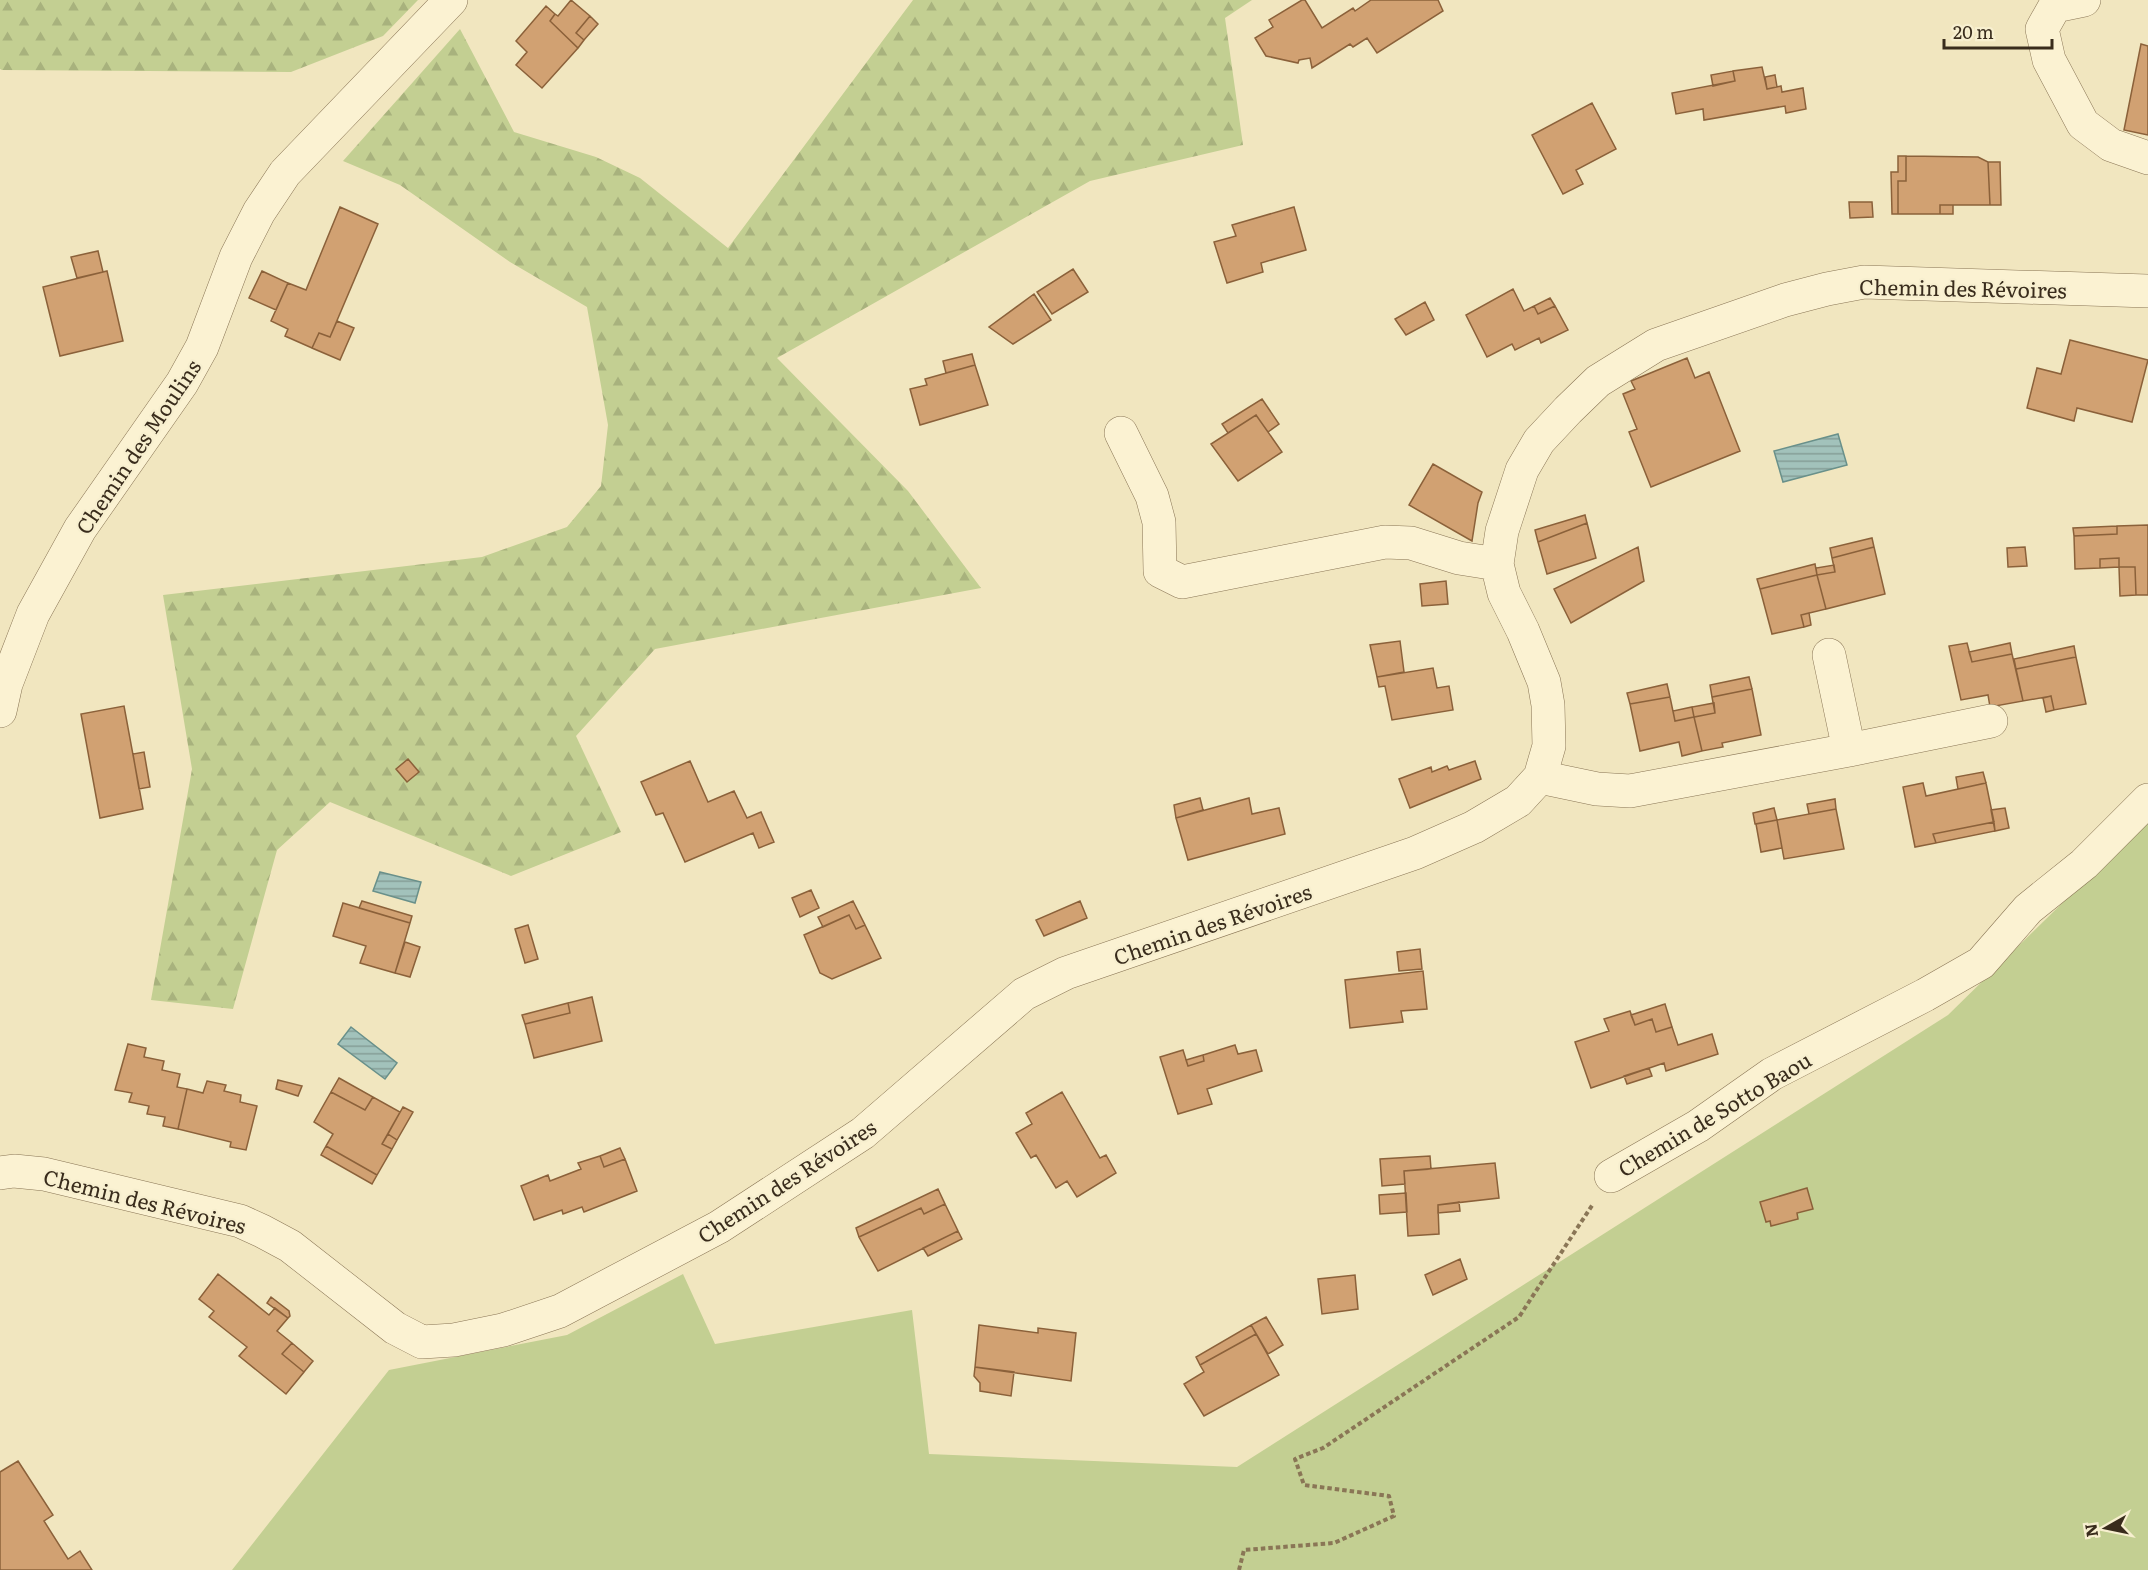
<svg xmlns="http://www.w3.org/2000/svg" width="2148" height="1570" font-family="Literata,serif">
  <style>
    .grass { fill: #c3cf92 }
    .forest { fill: url(#forest-firs) }
    .water { fill: url(#water-rules); stroke: #69908a; stroke-width: 1.5 }
    .building { fill: #d1a172; stroke: #8b613a; stroke-width: 1.5 }
    .lines { fill: none; stroke-linecap: round; stroke-linejoin: round }
    .minor-casing { stroke: #8a7656; stroke-width: 34 }
    .path { stroke: #8a7656; stroke-width: 4; stroke-dasharray: 4.5 3; stroke-linecap: butt }
    .minor { stroke: #fbf2d2; stroke-width: 33 }
    .labels { text-anchor: middle; dominant-baseline: central; stroke-width: 4.5; stroke-linejoin: round; paint-order: stroke }
    .street-label { font-size: 21px; fill: #392c1c; stroke: #f7efcf }
  </style>
  <defs>
    <pattern id="forest-firs" width="22" height="20" patternUnits="userSpaceOnUse" patternTransform="scale(1.5)"><rect width="22" height="20" fill="#c3cf92"/><path d="M5 1l3.5 6h-7zM16 11l3.5 6h-7z" fill="#a8b27d"/></pattern>
    <pattern id="water-rules" width="6" height="5" patternUnits="userSpaceOnUse" patternTransform="scale(1.5)"><rect width="6" height="5" fill="#a2c2bb"/><path d="M0 2.5h6" fill="none" stroke="#859e97"/></pattern>
  </defs>
  <rect width="100%" height="100%" fill="#f1e6bf"/>
  <!-- grass -->
  <path class="grass" d="M2148 819V1570H232L389 1370 567 1335 683 1274 715 1344 912 1310 929 1454 1237 1467 1948 1015Z"/>
  <!-- forest -->
  <path class="forest" d="M0 0H418L383 36 291 72 2 70 0 69Z
    M913 0H1252L1225 18 1243 145 1090 181 777 358 908 491 981 588 655 649 576 736 621 832 511 876 330 802 277 850 233 1009 151 1000 192 769 163 595 482 557 567 527 601 486 608 425 587 307 510 262 400 185 343 161 460 29 514 132 596 157 640 178 728 248Z"/>
  <!-- water -->
  <path class="water" d="M1838 434 1847 465 1783 482 1774 451Z
    M380 872 421 882 415 903 373 891Z
    M351 1027 397 1063 385 1079 338 1044Z"/>
  <!-- building -->
  <path class="building" d="M571 0 590 16 576 33 584 40 578 48 550 21 555 14 558 16Z
    M1302 0H1305L1322 28 1353 8 1355 11 1371 0H1438L1443 11 1377 53 1367 38 1353 47 1350 44 1312 68 1310 58 1299 60 1298 63 1266 56 1255 38 1273 27 1269 20Z
    M546 6 555 14 550 21 578 48 542 88 516 65 527 52 516 41Z
    M590 16 598 24 584 40 576 33Z
    M2141 44 2148 46V135L2124 130Z
    M1762 67 1767 89 1781 86 1782 92 1803 88 1806 109 1786 113 1785 106 1704 120 1703 109 1676 114 1672 93 1735 81 1733 71Z
    M1733 71 1735 81 1713 86 1711 75Z
    M1775 75 1777 87 1767 89 1765 77Z
    M1592 103 1616 149 1576 170 1583 184 1563 194 1532 135Z
    M1898 156H1906V181H1898V214H1892L1891 172H1898Z
    M1906 156 1978 157 1988 162 1990 205H1940V214H1898V181H1906Z
    M1988 162H2000L2001 205H1990Z
    M1849 202H1872L1873 217 1850 218Z
    M1940 205H1953V214H1940Z
    M340 207 378 224 330 337 319 333 312 348 285 336 288 329 271 321 288 283 306 290Z
    M1294 207 1306 250 1261 263 1263 272 1227 283 1214 242 1236 236 1232 225Z
    M98 251 103 272 77 278 71 257Z
    M1073 269 1088 292 1052 314 1037 292Z
    M107 271 123 341 60 356 43 287Z
    M262 271 288 283 276 310 249 298Z
    M1513 289 1524 311 1534 306 1538 314 1555 306 1568 330 1541 343 1539 338 1515 350 1512 344 1487 357 1466 315Z
    M1034 294 1051 320 1013 344 989 327Z
    M1550 298 1555 306 1538 314 1534 306Z
    M1425 302 1434 320 1406 335 1395 319Z
    M337 321 354 328 340 360 312 348 319 333 330 337Z
    M2070 340 2148 360 2132 422 2077 408 2074 421 2027 408 2037 368 2061 374Z
    M972 354 975 365 946 373 943 361Z
    M1687 358 1695 378 1709 372 1740 451 1651 487 1629 432 1637 429 1623 394 1635 389 1631 381Z
    M975 365 988 405 920 425 910 389 927 385 925 379Z
    M1262 399 1279 424 1268 432 1256 415 1228 433 1222 424Z
    M1256 415 1282 452 1238 481 1211 444Z
    M1433 464 1482 492 1478 503 1472 541 1409 505Z
    M1585 515 1587 523 1538 542 1535 530Z
    M1587 523 1596 558 1547 574 1538 542Z
    M2148 525V595H2136L2135 567H2119V558L2100 559V568L2075 569 2074 536 2117 534V526Z
    M2117 526V534L2074 536 2073 528Z
    M1872 538 1874 547 1832 558 1830 548Z
    M1638 547 1644 581 1571 623 1554 589Z
    M1874 547 1885 594 1826 609 1817 575 1835 572 1832 558Z
    M2025 547 2027 566 2008 567 2007 548Z
    M2119 558V567L2100 568V559Z
    M1815 564 1817 575 1760 589 1757 579Z
    M1834 565 1835 572 1817 575 1816 568Z
    M2119 567H2135L2136 595 2120 596Z
    M1817 575 1826 609 1801 615 1804 627 1772 634 1760 589Z
    M1446 581 1448 604 1422 606 1420 584Z
    M1809 613 1811 625 1804 627 1801 615Z
    M1400 641 1404 672 1377 677 1370 645Z
    M1967 643 1972 662 2012 654 2023 701 1990 707 1988 695 1961 700 1949 646Z
    M2010 643 2012 654 1972 662 1969 652Z
    M2074 646 2076 657 2016 669 2014 659Z
    M2076 657 2086 704 2054 710 2051 696 2023 701 2016 669Z
    M1433 668 1437 688 1449 686 1453 710 1392 720 1385 686 1379 687 1377 677Z
    M1749 677 1752 689 1712 697 1710 685Z
    M1667 684 1670 697 1630 704 1627 693Z
    M1752 689 1761 735 1722 743 1723 747 1702 751 1694 717 1715 713 1712 697Z
    M2051 696 2054 710 2046 712 2043 698Z
    M1670 697 1675 721 1694 717 1702 751 1682 756 1679 742 1640 751 1630 704Z
    M1714 703 1715 713 1694 717 1692 707Z
    M124 706 143 809 100 818 81 714Z
    M1692 707 1694 717 1675 721 1673 711Z
    M144 752 150 787 139 789 133 754Z
    M408 759 419 772 407 782 396 769Z
    M690 761 708 802 734 791 747 818 761 812 774 842 759 848 753 833 685 862 663 813 656 815 641 782Z
    M1475 761 1481 779 1410 808 1399 779 1431 767 1432 772 1447 766 1449 770Z
    M1983 772 1986 783 1958 789 1956 777Z
    M1923 783 1926 796 1986 783 1994 822 1933 834 1936 843 1915 847 1903 787Z
    M1200 798 1203 810 1176 818 1174 805Z
    M1249 798 1252 814 1279 808 1285 834 1188 860 1176 818Z
    M1835 799 1836 809 1809 814 1807 804Z
    M1774 808 1777 820 1755 824 1753 813Z
    M2005 808 2009 828 1995 831 1991 810Z
    M1836 809 1844 849 1784 859 1777 820Z
    M1777 820 1782 848 1761 852 1756 824Z
    M1994 822 1995 831 1936 843 1933 834Z
    M811 890 819 908 800 917 792 898Z
    M362 901 412 916 410 923 359 908Z
    M853 901 865 925 856 929 849 915 823 927 818 917Z
    M1080 901 1087 918 1044 936 1036 920Z
    M343 903 410 923 395 973 360 963 366 946 333 936Z
    M849 915 856 929 865 925 881 958 832 979 820 973 804 935Z
    M528 925 538 959 525 963 515 929Z
    M405 942 420 947 410 977 395 973Z
    M1420 949 1422 969 1399 971 1397 952Z
    M1423 971 1427 1009 1401 1011 1403 1022 1350 1028 1345 980Z
    M592 997 602 1041 534 1058 525 1024 570 1013 568 1003Z
    M568 1003 570 1013 525 1024 522 1015Z
    M1665 1004 1672 1027 1656 1032 1652 1019 1635 1025 1631 1015Z
    M1630 1011 1635 1025 1652 1019 1656 1032 1672 1027 1678 1045 1712 1034 1718 1054 1666 1071 1664 1063 1591 1088 1575 1042 1609 1031 1604 1019Z
    M128 1044 146 1048 144 1057 164 1061 162 1070 180 1074 177 1087 187 1089 178 1129 163 1126 165 1117 147 1114 149 1106 129 1102 132 1093 115 1090Z
    M1235 1045 1238 1054 1256 1050 1262 1071 1207 1089 1212 1104 1178 1114 1160 1057 1183 1050 1188 1066 1204 1061 1203 1055Z
    M1203 1055 1204 1061 1188 1066 1186 1060Z
    M1649 1068 1652 1076 1627 1084 1624 1076Z
    M339 1078 373 1097 365 1110 331 1092Z
    M278 1080 302 1086 298 1096 276 1089Z
    M207 1081 226 1085 224 1091 241 1095 240 1102 257 1106 246 1150 230 1147 231 1142 178 1129 187 1089 203 1093Z
    M331 1092 365 1110 373 1097 400 1112 382 1144 392 1149 377 1175 326 1146 333 1134 314 1122Z
    M1062 1092 1100 1158 1106 1155 1116 1173 1077 1197 1067 1181 1056 1188 1036 1155 1031 1158 1016 1133 1032 1124 1026 1113Z
    M403 1107 413 1112 397 1140 388 1134Z
    M388 1134 397 1140 392 1149 382 1144Z
    M326 1146 377 1175 372 1184 321 1155Z
    M620 1148 625 1159 604 1167 600 1156Z
    M600 1156 604 1167 625 1159 637 1191 584 1212 582 1207 563 1214 562 1210 534 1220 521 1186 548 1175 550 1181 581 1169 578 1163Z
    M1430 1156 1431 1169 1404 1171 1405 1184 1382 1186 1380 1159Z
    M1495 1163 1499 1198 1438 1205 1439 1234 1408 1236 1404 1171Z
    M1807 1188 1813 1209 1797 1213 1798 1219 1771 1226 1770 1221 1766 1222 1760 1202Z
    M938 1189 945 1204 924 1214 921 1208 859 1237 856 1228Z
    M1406 1193 1407 1212 1380 1214 1379 1195Z
    M1459 1202 1460 1211 1438 1213V1205Z
    M945 1204 958 1231 878 1271 859 1237 921 1208 924 1214Z
    M958 1231 962 1239 928 1256 923 1248Z
    M1460 1259 1467 1279 1433 1295 1425 1275Z
    M218 1274 269 1315 275 1308 288 1318 277 1331 292 1343 282 1354 304 1372 286 1394 239 1356 247 1347 209 1317 214 1311 199 1299Z
    M1355 1275 1358 1309 1322 1314 1318 1279Z
    M271 1297 289 1311 290 1316 288 1318 267 1303Z
    M1266 1317 1283 1345 1268 1354 1251 1325Z
    M979 1325 1038 1333V1328L1076 1333 1071 1381 975 1367Z
    M1251 1325 1256 1334 1200 1365 1196 1357Z
    M1256 1334 1279 1375 1204 1416 1184 1384 1204 1372 1200 1365Z
    M292 1343 313 1361 304 1372 282 1354Z
    M975 1367 1014 1372 1011 1396 980 1391V1383L974 1376Z
    M18 1461 53 1515 44 1521 68 1559 80 1551 92 1570H0V1472Z"/>
  <g class="lines">
    <!-- minor casing -->
    <g class="minor-casing">
      <path id="minor" d="M2084 0 2055 6 2042 29 2049 60 2083 124 2111 145 2148 158
        M1121 433 1152 496 1159 522 1160 571 1182 582 1385 542 1411 543 1459 558 1497 564
        M0 711 6 684 33 614 80 529 182 383 202 347 236 257 259 212 285 173 451 0
        M1849 750 1991 721
        M1540 777 1597 789 1630 791 1849 750 1829 655
        M0 1173 14 1171 44 1174 240 1221 262 1231 290 1246 395 1328 422 1342 454 1340 503 1330 560 1311 719 1227 863 1133 1024 994 1066 973 1415 853 1474 827 1518 801 1540 777 1549 746 1548 705 1544 682 1523 631 1504 593 1497 564 1502 531 1522 470 1539 441 1568 410 1598 381 1656 345 1785 300 1827 289 1864 282 2148 291
        M1611 1176 1698 1126 1772 1074 1925 995 1981 963 2028 909 2084 864 2148 800"/>
    </g>
    <!-- path -->
    <path class="path" d="M1239 1570 1244 1550 1334 1543 1394 1516 1389 1496 1304 1485 1295 1459 1323 1448 1519 1317 1593 1204"/>
    <!-- minor -->
    <use href="#minor" class="minor"/>
  </g>
  <g class="labels">
    <!-- street labels -->
    <g class="street-label">
      <text transform="translate(1963 287) rotate(1)">Chemin des Révoires</text>
      <text transform="translate(137 446) rotate(-56)">Chemin des Moulins</text>
      <text transform="translate(1212 923) rotate(-19)">Chemin des Révoires</text>
      <text transform="translate(1714 1113) rotate(-31)">Chemin de Sotto Baou</text>
      <text transform="translate(786 1180) rotate(-33)">Chemin des Révoires</text>
      <text transform="translate(145 1200) rotate(14)">Chemin des Révoires</text>
    </g>
  </g>
  <!-- north arrow -->
  <g transform="translate(2106 1528) rotate(261)" stroke="#f7efcf" stroke-width="4.5" paint-order="stroke">
  <path d="M0-4.5L10 22L0 15L-10 22Z" fill="#392c1c"/>
  <text y="-9" font-size="16" font-weight="bold" text-anchor="middle" fill="#392c1c">N</text>
  </g>
  <!-- scale -->
  <path d="M1944 39v9h108v-9" fill="none" stroke="#392c1c" stroke-width="3"/>
  <text x="1953" y="39" font-size="18" fill="#392c1c" stroke="#f7efcf" stroke-width="4.5" paint-order="stroke">20 m</text>
</svg>
